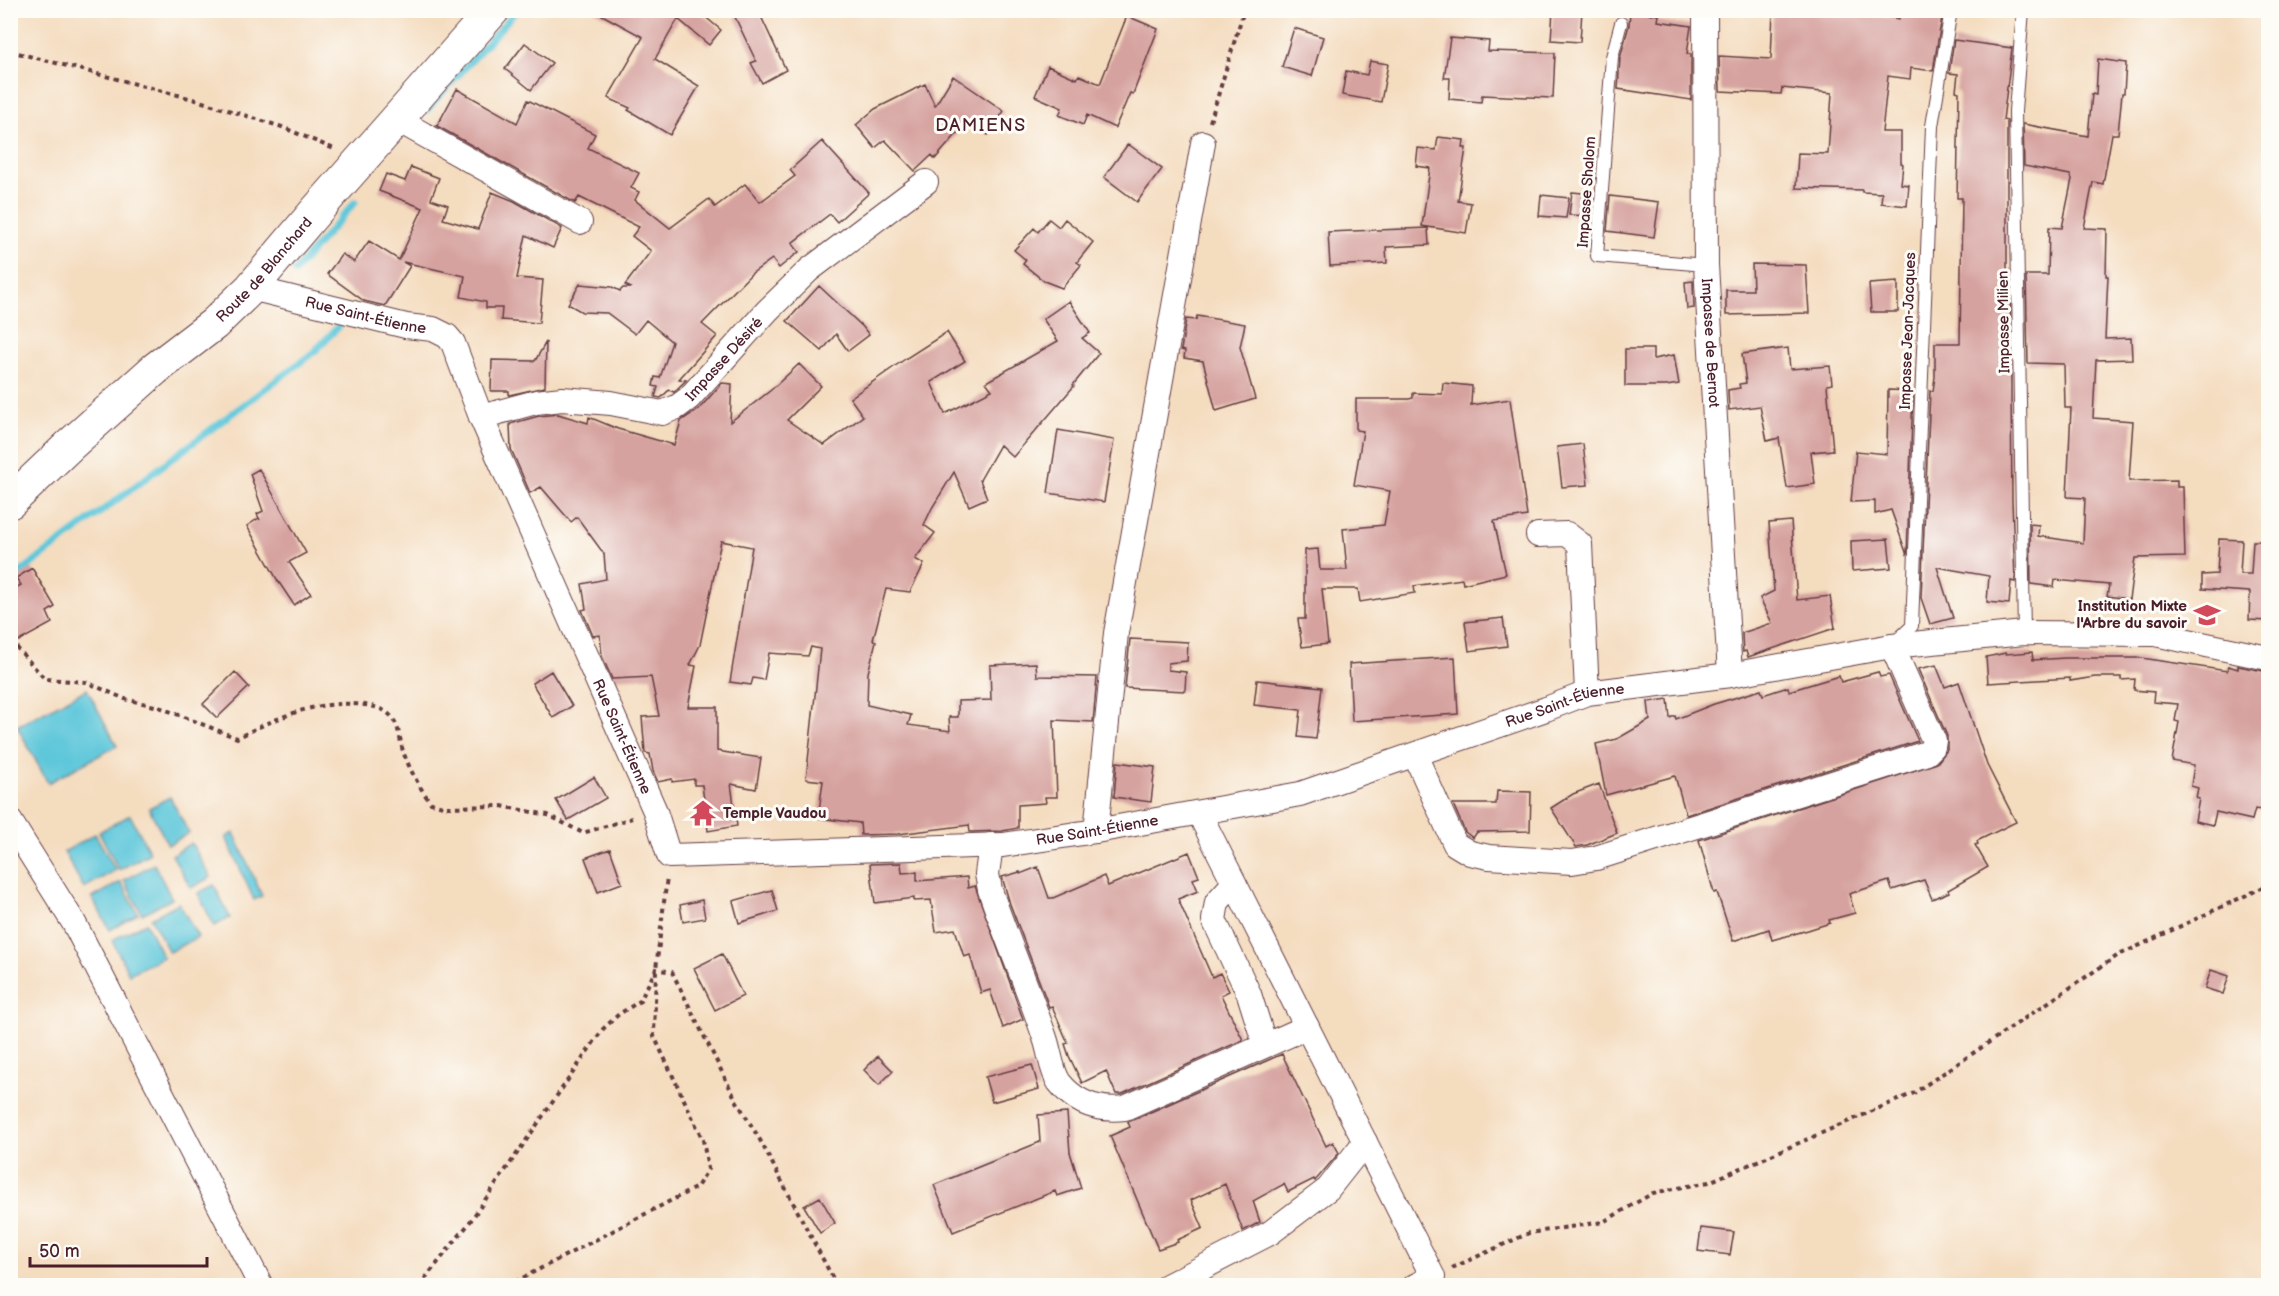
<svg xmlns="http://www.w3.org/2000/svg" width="2279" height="1296" font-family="'Balsamiq Sans',sans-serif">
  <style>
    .water { fill: #5ec7da; stroke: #547382; stroke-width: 1.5 }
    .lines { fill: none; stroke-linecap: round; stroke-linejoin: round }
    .stream { stroke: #5ec7da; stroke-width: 7 }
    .building { fill: #d6a29f }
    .lane-casing { stroke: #643b41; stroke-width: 14 }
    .street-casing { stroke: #643b41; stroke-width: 26 }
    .secondary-casing { stroke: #643b41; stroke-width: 35 }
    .path { stroke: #643b41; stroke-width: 4; stroke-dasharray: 4.5 4.5; stroke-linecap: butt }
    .lane { stroke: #fff; stroke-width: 12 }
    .street { stroke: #fff; stroke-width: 24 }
    .secondary { stroke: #fff; stroke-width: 33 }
    .labels { text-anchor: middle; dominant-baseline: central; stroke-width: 6; stroke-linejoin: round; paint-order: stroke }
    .street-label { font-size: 15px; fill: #4a1f2b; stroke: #fdfcf7 }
    .poi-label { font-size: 15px; font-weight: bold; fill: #4a1f2b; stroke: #fdfcf7; text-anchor: end }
    .quarter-label { font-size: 18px; letter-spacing: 1.5px; fill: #4a1f2b; stroke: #fdfcf7 }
  </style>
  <rect width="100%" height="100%" fill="#fdfcf7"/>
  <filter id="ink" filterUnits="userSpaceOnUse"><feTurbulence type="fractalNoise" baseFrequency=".0167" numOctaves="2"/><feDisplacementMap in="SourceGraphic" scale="12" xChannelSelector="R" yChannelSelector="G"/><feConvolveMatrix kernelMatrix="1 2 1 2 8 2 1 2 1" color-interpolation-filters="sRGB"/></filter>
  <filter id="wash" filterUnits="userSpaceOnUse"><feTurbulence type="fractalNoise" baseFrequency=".008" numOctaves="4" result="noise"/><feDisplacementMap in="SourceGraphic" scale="24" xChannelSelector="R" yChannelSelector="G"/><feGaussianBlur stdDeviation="1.35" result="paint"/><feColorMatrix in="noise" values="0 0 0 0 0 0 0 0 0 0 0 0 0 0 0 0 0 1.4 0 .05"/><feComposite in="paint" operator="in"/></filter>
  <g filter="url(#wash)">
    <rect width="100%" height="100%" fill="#f4dcbf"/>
    <!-- water -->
    <path class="water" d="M87 689 117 746 48 783 17 726Z
      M170 797 189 833 168 845 149 808Z
      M130 815 150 853 119 870 99 832Z
      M234 833 262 896 254 900 226 837Z
      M95 834 116 870 84 888 64 852Z
      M191 843 211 877 191 888 172 855Z
      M154 864 172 899 142 914 124 880Z
      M121 882 138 914 110 930 92 898Z
      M214 885 230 918 214 926 198 893Z
      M179 903 198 937 169 952 151 918Z
      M146 923 163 957 129 974 112 940Z"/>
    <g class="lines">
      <!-- stream -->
      <path class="stream" d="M426 111 517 10
        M295 271 355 202
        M10 580 314 352 338 327"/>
    </g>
    <g id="blocks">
      <!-- building -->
      <path class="building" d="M593 10H697L721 30 709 45 678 19 655 59 699 86 670 135 628 110 630 108 608 98 643 37Z
        M748 10H758L786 70 762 83 751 63 756 61 735 17Z
        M1553 10H1582L1580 42 1551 40Z
        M1773 10H1832L1899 19 1900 10H1943L1933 71 1911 68 1910 79 1888 76 1882 132H1901V163L1903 164 1901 184 1909 185 1907 206 1881 203 1882 193 1862 192V190L1796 188 1798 153 1828 154 1832 93 1782 88 1781 94 1720 91 1719 56 1771 59Z
        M1630 11 1659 15 1658 21 1691 26 1687 54H1691V100L1618 89 1620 58 1629 25Z
        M1127 16 1158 29 1133 94 1130 93 1115 128 1087 115 1083 125 1059 115 1062 108 1035 96 1048 66 1077 79 1079 75 1100 84Z
        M1294 28 1323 37 1312 76 1282 67Z
        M1450 38 1489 41 1488 51 1555 53 1553 98 1482 95 1481 102 1449 99 1450 78H1444Z
        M1954 40 2012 48 2003 120 2007 121V275H2010L2012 501 2015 582 2011 581 2009 604 1987 602 1989 576 1937 567 1953 618 1930 624 1921 598 1930 391H1933L1935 377V343H1960L1962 198H1957L1959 92 1956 91 1958 74 1949 73Z
        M525 43 552 63 531 90 505 69Z
        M2098 59 2126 63 2124 93H2122L2118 134H2112L2103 184 2093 182 2084 228 2107 229 2106 276H2108L2105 339 2131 338 2132 359 2096 360 2093 418 2133 421 2129 481 2177 480V487H2183L2185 557 2135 558 2129 599 2107 596 2109 585 2055 580 2054 587 2031 584 2030 524 2039 525 2038 536 2083 543 2085 498 2067 497 2071 408H2065L2064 364 2028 363 2026 275H2048L2049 227 2062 228 2072 179 2070 175 2024 166 2023 124 2088 136 2092 94 2096 95Z
        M1370 61 1388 64 1381 102 1342 95 1346 71 1367 75Z
        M953 76 1004 111 988 135 968 121 935 159 932 155 915 171 885 140 875 148 856 125 875 109 925 84 935 106Z
        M457 89 517 123 528 100 595 134 588 148 639 173 631 188 639 192 635 200 670 228 709 199 715 207 745 184 760 202 795 176 790 170 822 141 869 193 837 222 830 214 792 243 799 252 779 268 772 259 751 274 702 324 717 336 679 379 686 380 674 392 669 390 661 398 655 397 658 387 653 386 655 377 660 378 672 342 646 320 635 334 607 313 582 312 568 304 580 284 612 287 620 291 623 288H631L625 285 651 251 632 236 639 227 579 197 575 203 437 126Z
        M1438 137 1464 140 1463 148H1466L1458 201 1471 203 1466 233 1422 226 1430 168 1416 166 1418 148 1436 150Z
        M1128 144 1162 169 1137 202 1104 177Z
        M411 167 439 178 431 199 448 205 443 219 478 229 492 192 514 201 562 228 553 248 526 235 517 278 543 280 539 323 501 320 502 308H486V302L461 297 465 276 403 262 410 266 385 306 364 301 327 274 342 254 354 262 369 241 399 260 423 208 379 191 386 174 405 181Z
        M1572 192 1593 194 1592 216 1569 215Z
        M1541 195 1569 198 1566 218 1539 216Z
        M1610 196 1659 202 1654 237 1607 231Z
        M1049 219 1059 227 1065 219 1093 242 1077 262 1081 265 1062 288 1044 281 1023 264 1026 260 1014 250 1034 228 1038 232Z
        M1428 228 1429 245 1386 247 1387 263 1330 266 1328 232Z
        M1752 264 1806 265 1809 313 1726 315V290H1753Z
        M1693 281 1694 308 1687 309 1685 282Z
        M1898 282V312H1871L1869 284Z
        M819 286 863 327 869 335 848 351 836 334 822 351 787 321Z
        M1069 301 1090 333 1082 338 1099 353 1073 385 1074 386 1013 457 1000 445 980 480 987 498 969 506 954 472 932 508 924 525 935 533 915 559 924 564 910 592 886 589 873 640 876 641 868 673 867 705 911 715 908 725 950 731 949 717H958V701L991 700 990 665 1036 663 1037 676 1097 677 1093 722 1054 720 1057 797H1045L1046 803 1018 805V828L1002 831 970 832 969 825 898 834 861 835 860 823 818 818 823 781 806 779 820 649 811 647 808 656 769 653 764 680 753 678 751 685 730 682 752 547 721 541 700 645 690 665 696 666 688 707H717V751L761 758 756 789 731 784 737 826 708 831 702 785H694V779L672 782V779L658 782 653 771 650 754 645 753 642 717 659 716 651 677 612 679 602 656 600 635 593 636 582 610 586 609 582 584 606 579 604 554 577 517 571 522 541 487 530 493 511 449 510 424 539 416 558 414 588 423 589 417 618 429 674 445 681 421 700 408 722 383 732 384 730 422 771 390 799 364 821 386 787 420 824 445 863 416 850 398 908 357 947 332 965 361 931 382 945 414 992 390 986 382 1058 341 1043 319Z
        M1197 316 1245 324 1240 347 1255 399 1216 411 1203 361 1184 358 1185 351 1181 350 1186 319 1196 320Z
        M546 342 545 387 509 395V391H491L492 360 535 361Z
        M1788 348 1790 369 1830 366 1832 384 1827 385 1833 450 1811 452 1815 484 1787 488 1779 438 1767 441 1760 406 1729 410 1728 390 1740 388 1739 384 1746 383 1742 354Z
        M1625 349H1653V359L1674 355 1679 384 1666 386H1625Z
        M1443 383 1472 386 1471 405 1510 399 1527 516 1494 521 1506 574 1463 584 1462 579 1414 586 1415 593 1360 602 1358 589H1322L1328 644 1302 647 1298 619H1305V550L1318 549 1320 570H1347L1343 529 1384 525 1390 491 1354 485 1363 431 1356 430V399H1409L1413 398V393L1442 394Z
        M1888 390 1913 391 1907 555 1891 510 1875 514V501L1851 502 1856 451 1887 454Z
        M1058 430 1114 440 1104 502 1048 493Z
        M1583 444 1588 485 1562 487 1557 447Z
        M259 469 306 553 289 562 311 594 294 605 278 581 247 526 259 518 260 520 257 514 263 511 250 474Z
        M1791 521 1797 600 1830 596 1835 628 1748 657 1746 651 1743 652 1742 633 1772 623 1760 598 1774 591 1769 523Z
        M1888 539 1891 568 1852 571 1851 541Z
        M2219 539 2242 540 2240 574H2251L2253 541H2268V621L2249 620 2250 592 2202 589V575L2217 574Z
        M32 568 55 607 47 612 52 623 19 641 10 624V591L21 585 16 578Z
        M1503 618 1507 646 1469 651 1465 622Z
        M1130 639 1188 642 1187 661 1168 663V670L1186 672 1185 691 1125 688Z
        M2032 652 2033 660 2065 658H2142L2227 671 2228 666 2238 669V666L2268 672V811L2255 809 2252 820 2216 812 2213 825 2195 821 2199 799 2196 798 2198 788 2191 786 2194 765 2172 761 2179 722 2175 721 2178 704 2153 702 2154 692 2134 690 2135 679 2121 680V677H2095L2070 681V678L1988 683 1986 657 2006 653V654Z
        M1455 657 1458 714 1352 721 1349 664Z
        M1936 665 1945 687 1959 682 1987 765 2016 822 1977 841 1978 844 1975 845 1988 867 1948 890 1949 892 1932 899 1924 880 1892 890 1889 881 1849 894 1855 913 1829 920 1830 923 1808 930 1772 940 1769 929 1733 941 1717 892 1714 893 1699 840 1937 763 1947 750V736L1918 669Z
        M551 671 572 706 553 718 532 683Z
        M235 672 249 687 217 718 203 704Z
        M1878 672 1880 677 1889 675 1918 741 1686 815 1675 776 1606 795 1596 744 1617 739 1650 720 1648 702 1668 699 1670 718 1675 716 1676 719 1714 704 1761 690 1763 695 1788 687 1789 691 1839 676 1841 682Z
        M1257 680 1322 687 1316 739 1298 737 1301 710 1254 705Z
        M1117 762 1155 767 1151 802 1114 797Z
        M594 777 606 798 568 820 556 800Z
        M1599 784 1617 833 1587 845 1576 847 1551 808 1573 794Z
        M1497 791 1531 792 1530 831 1477 832 1473 838 1465 832 1453 804H1496Z
        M610 849 622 883 598 892 585 858Z
        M1189 852 1199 877 1193 879 1198 891 1178 899 1212 977 1220 973 1229 991 1221 995 1243 1040 1122 1094H1116L1106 1071 1082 1083 1069 1056 1065 1044 1068 1043 1052 1006 1049 1007 1010 904 1002 877 1020 872V874L1038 867 1049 898H1053L1104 876 1108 886Z
        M901 863 902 873 917 872V881L967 877 968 888 975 886 1023 1019 1003 1028 990 990 981 993 970 955 964 957 955 929 936 932 931 900 914 901V898L875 903 870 864Z
        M772 890 778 911 739 923 733 901Z
        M702 900 705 918 683 922 680 905Z
        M722 954 743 996 715 1010 694 968Z
        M2211 970 2229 976 2223 994 2205 988Z
        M1282 1054 1326 1146 1333 1142 1339 1153 1315 1181 1314 1179 1288 1192 1284 1184 1253 1201 1260 1222 1243 1231 1225 1184 1191 1200 1203 1228 1177 1240 1178 1242 1158 1249 1110 1136 1130 1127 1128 1122Z
        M878 1056 893 1071 879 1085 864 1070Z
        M1032 1065 1039 1089 992 1102 985 1077Z
        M1067 1113 1070 1152 1081 1188 1057 1196 1055 1191 953 1232 934 1185 1040 1142 1038 1115Z
        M820 1197 835 1223 820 1233 804 1206Z
        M1701 1228 1734 1232 1730 1255 1698 1251Z"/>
    </g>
  </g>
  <g filter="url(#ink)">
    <use href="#blocks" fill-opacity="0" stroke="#643b41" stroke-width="1.5"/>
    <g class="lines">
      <!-- lane casing -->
      <g class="lane-casing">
        <path id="lane" d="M2023 10 2015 111 2024 633
          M1621 23 1612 57 1597 256 1706 265
          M1895 642 1912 626 1932 126 1951 10"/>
      </g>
      <!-- street casing -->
      <g class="street-casing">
        <g id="street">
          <path id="s1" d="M1705 10 1706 265 1730 675"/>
          <path d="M396 119 580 222"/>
          <path id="s2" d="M251 288 406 326 433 329 447 336 453 343 481 417 655 811 669 856 1003 845 1096 831 1300 794 1546 709 1587 693 1730 675 1892 646 2024 633 2155 634 2268 658"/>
          <path id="s3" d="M481 417 536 402 562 399 611 403 662 413 677 407 689 398 767 311 809 270 926 182"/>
          <path d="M1538 535 1567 534 1580 544 1587 693"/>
          <path d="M1415 755 1455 844 1470 853 1489 857 1572 862 1596 858 1927 753 1933 747 1934 741 1892 646"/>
          <path d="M1199 813 1433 1277 1415 1286"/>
          <path d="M10 821 74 923 261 1286"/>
          <path d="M1096 831 1116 633 1203 143"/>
          <path d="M991 845 987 874 990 890C1007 940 1028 988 1045 1038 1050 1052 1051 1070 1059 1082 1076 1104 1099 1111 1125 1108L1307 1027"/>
          <path d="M1234 883 1217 902 1214 920 1249 994 1265 1045"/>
          <path d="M1167 1286 1270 1233 1328 1189 1365 1142"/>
        </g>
      </g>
      <!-- secondary casing -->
      <g class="secondary-casing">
        <g id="secondary">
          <path id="s4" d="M10 502 70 445 155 369 214 324 251 288 316 211 493 10"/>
        </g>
      </g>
      <!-- path -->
      <path class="path" d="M10 51 193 99 282 127 334 149
        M1210 122 1244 10
        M10 640 45 679 86 682 125 699 159 707 237 738C278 717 318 699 365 705 376 707 387 709 393 719 400 728 400 744 404 754 411 772 420 788 431 803L447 807 501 806 548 815 583 833 632 818
        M1452 1268 1529 1233 1603 1222 1653 1193 1709 1182 1914 1093 2117 956 2268 885
        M419 1286 467 1226 603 1029 619 1014 640 1001 656 969 672 972 736 1100 760 1140 837 1286
        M507 1286 697 1187 708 1169 703 1140 654 1036 656 969 667 877"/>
      <!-- lane -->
      <use href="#lane" class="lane"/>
      <!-- street -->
      <use href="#street" class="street"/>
      <!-- secondary -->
      <use href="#secondary" class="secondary"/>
    </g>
  </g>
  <!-- icons -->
  <defs>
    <g id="school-bare" transform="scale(2.07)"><path d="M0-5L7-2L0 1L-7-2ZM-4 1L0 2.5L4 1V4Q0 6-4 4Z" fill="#d1495b" stroke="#fdfcf7" stroke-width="2.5" paint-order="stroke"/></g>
    <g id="temple-bare" transform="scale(2.07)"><path d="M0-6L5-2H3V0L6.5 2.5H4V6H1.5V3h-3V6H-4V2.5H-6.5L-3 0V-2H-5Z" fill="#d1495b" stroke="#fdfcf7" stroke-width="2.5" paint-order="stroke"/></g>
  </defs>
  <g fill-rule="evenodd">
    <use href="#school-bare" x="2207" y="615"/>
    <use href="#temple-bare" x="703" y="813"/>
  </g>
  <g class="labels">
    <!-- street labels -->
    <g class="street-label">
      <text transform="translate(1587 192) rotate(-86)">Impasse Shalom</text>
      <text stroke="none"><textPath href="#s4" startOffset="345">Route de Blanchard</textPath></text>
      <text stroke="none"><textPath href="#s2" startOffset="118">Rue Saint-Étienne</textPath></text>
      <text transform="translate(2004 322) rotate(-91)">Impasse Milien</text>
      <text transform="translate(1908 331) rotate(-88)">Impasse Jean-Jacques</text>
      <text stroke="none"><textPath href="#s1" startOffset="333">Impasse de Bernot</textPath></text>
      <text stroke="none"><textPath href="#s3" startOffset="268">Impasse Désiré</textPath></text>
      <text stroke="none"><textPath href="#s2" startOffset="1684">Rue Saint-Étienne</textPath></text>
      <text stroke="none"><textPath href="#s2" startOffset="640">Rue Saint-Étienne</textPath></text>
      <text stroke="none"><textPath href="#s2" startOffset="1198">Rue Saint-Étienne</textPath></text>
    </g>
    <!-- poi labels -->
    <g class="poi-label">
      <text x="2187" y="606">Institution Mixte<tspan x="2187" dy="17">l'Arbre du savoir</tspan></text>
      <text x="723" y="813" text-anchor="start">Temple Vaudou</text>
    </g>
    <!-- quarter labels -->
    <g class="quarter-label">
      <text x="981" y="125">DAMIENS</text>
    </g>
  </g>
  <!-- margin -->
  <rect width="2279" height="1296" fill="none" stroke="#fdfcf7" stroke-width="36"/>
  <!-- scale -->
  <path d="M30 1257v9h177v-9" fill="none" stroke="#4a1f2b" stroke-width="3"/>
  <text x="39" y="1257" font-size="18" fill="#4a1f2b" stroke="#fdfcf7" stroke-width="4.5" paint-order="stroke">50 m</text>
</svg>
